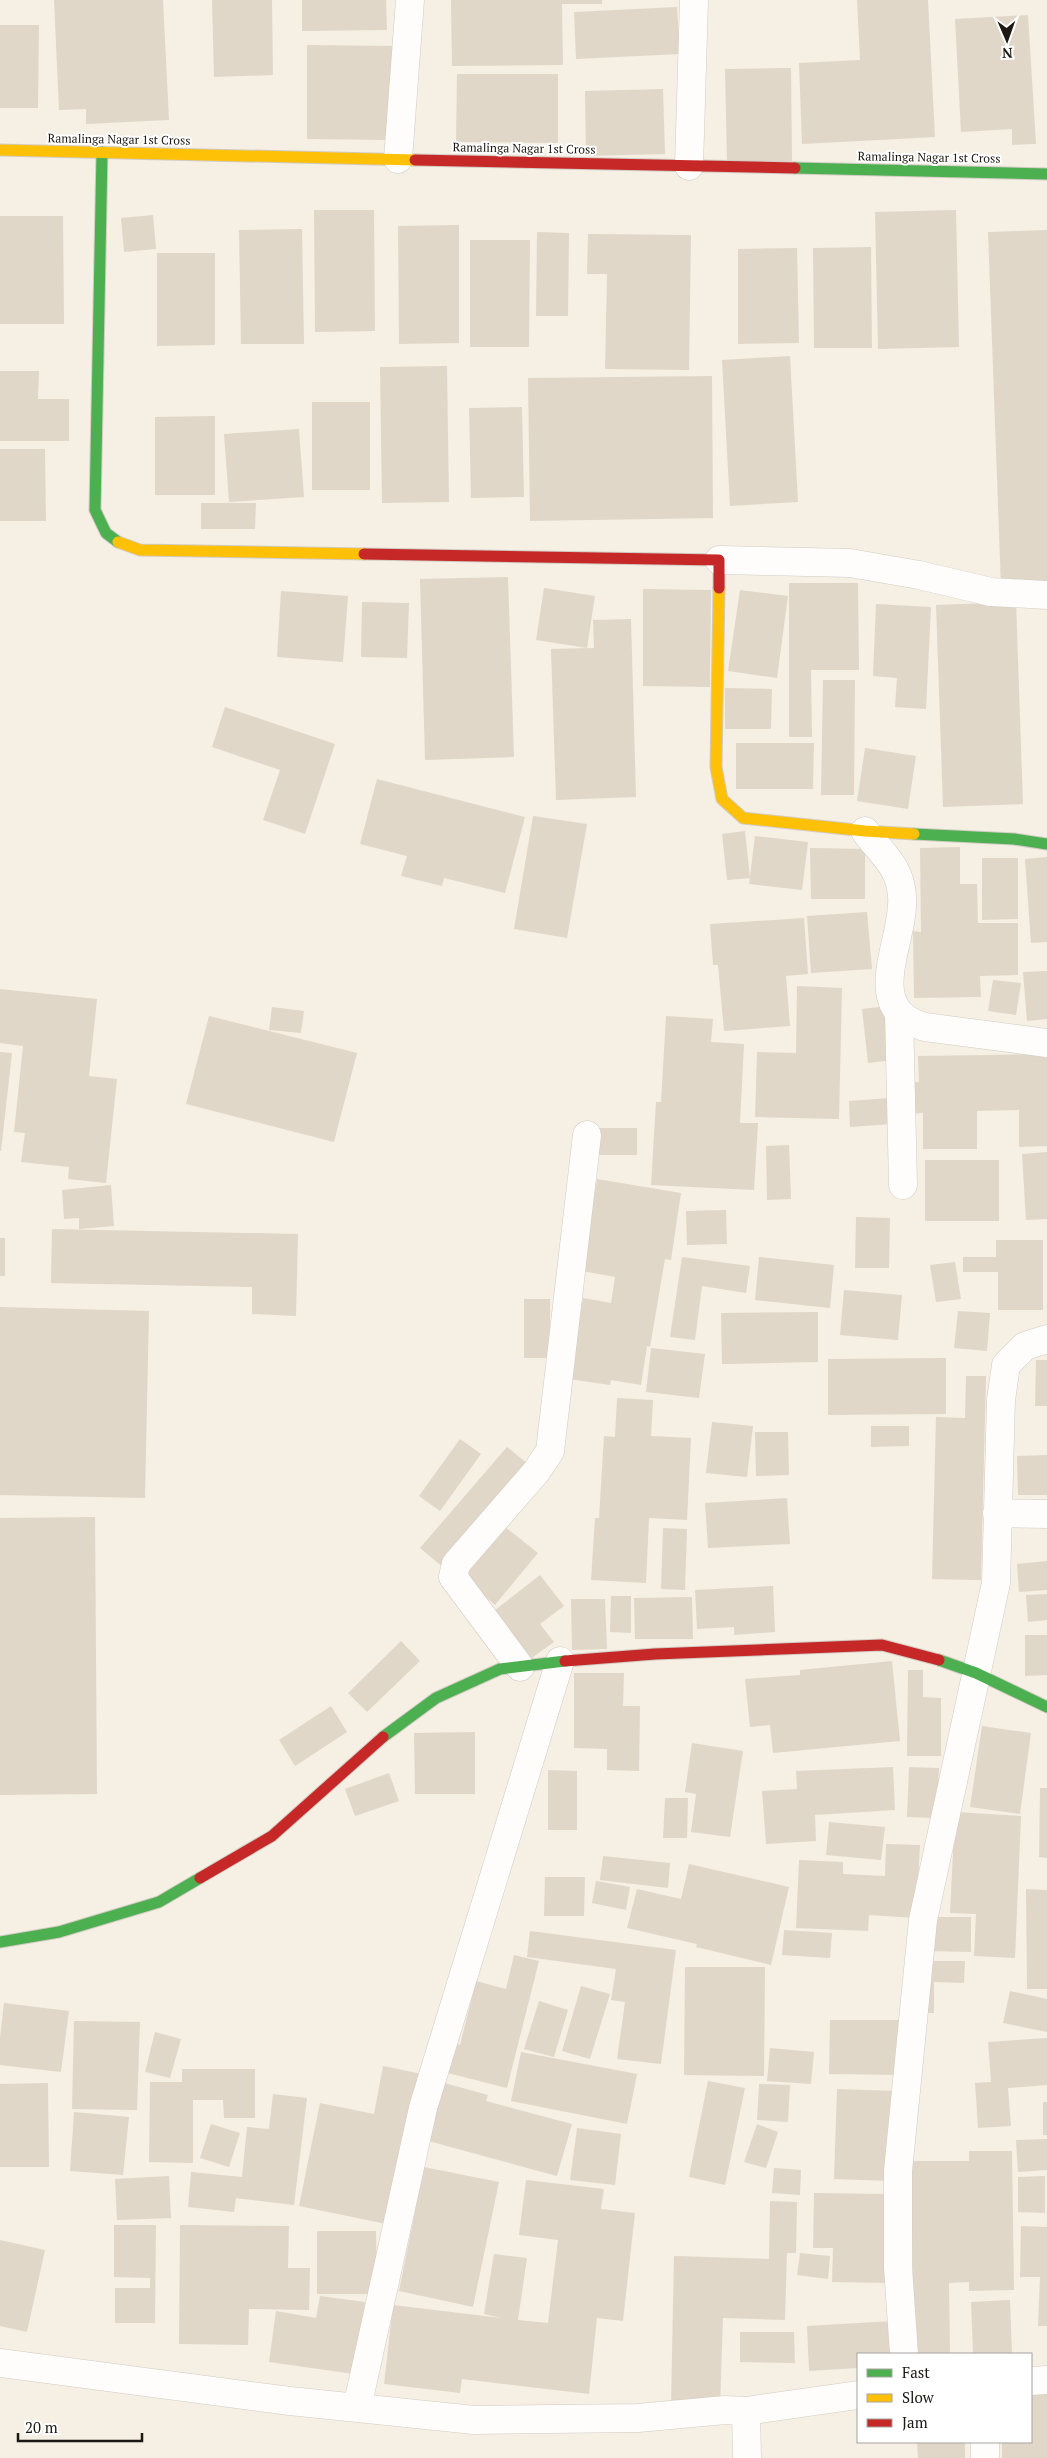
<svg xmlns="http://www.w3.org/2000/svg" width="1047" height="2458" font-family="'PT Serif',serif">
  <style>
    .building { fill: #e0d7c8 }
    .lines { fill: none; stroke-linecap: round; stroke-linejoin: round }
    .street-casing { stroke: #d1cbc3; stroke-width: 29 }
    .fast-casing { stroke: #d1cbc3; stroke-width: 13 }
    .slow-casing { stroke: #d1cbc3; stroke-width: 13 }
    .jam-casing { stroke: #d1cbc3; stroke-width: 13 }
    .street { stroke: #fefdfb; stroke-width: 28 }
    .fast { stroke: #4caf50; stroke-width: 11 }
    .slow { stroke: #ffc107; stroke-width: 11 }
    .jam { stroke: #c62828; stroke-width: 11 }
    .labels { text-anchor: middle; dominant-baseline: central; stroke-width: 4; stroke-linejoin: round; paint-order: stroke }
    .street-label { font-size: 12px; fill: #1d1812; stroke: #fff }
  </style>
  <rect width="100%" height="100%" fill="#f5efe4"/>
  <!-- building -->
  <path class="building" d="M54 0H163L169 120 86 124V109L59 110Z
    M212 0H272L273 75 214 77Z
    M302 0H386L387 30 302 31Z
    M451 0H602V4H562L563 65 452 66Z
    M857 0H928L935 137 802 144 799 63 860 60Z
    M677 7 680 54 576 59 574 12Z
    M1028 15 1036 144 1012 145V129L961 132 955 19Z
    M0 25H39L38 108H0Z
    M307 45 396 46V140L307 139Z
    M791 68 792 161 727 162 725 69Z
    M457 74H558V143L456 142Z
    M663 89 665 154 586 156 585 91Z
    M314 210H374L375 331 315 332Z
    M956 210 959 347 878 349 875 212Z
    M153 215 156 249 124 252 121 218Z
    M0 216H63L64 324H0Z
    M459 225V343L399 344 398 226Z
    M302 229 304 344H241L239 230Z
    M1047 230V585L1001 587 988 232Z
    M537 232 569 233 568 316H536Z
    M588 234 691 235 689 370 605 369 607 274H587Z
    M470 240H530L529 347H470Z
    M871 247 872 348H814L813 248Z
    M797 248 799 343 738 344V249Z
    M157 253H215V345L157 346Z
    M790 356 798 502 730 506 722 360Z
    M447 366 449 502 382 503 380 367Z
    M0 371H39L38 399H69V441H0Z
    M712 376 713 518 530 521 528 378Z
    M312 402H370V490H312Z
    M522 407 524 497 471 498 469 408Z
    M215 416V495H155V417Z
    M299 429 304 497 229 502 224 434Z
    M0 449H45L46 521H0Z
    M201 503H256L255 529H201Z
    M508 577 514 757 425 760 420 579Z
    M789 583H858L859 670H811L812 737H789Z
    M544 588 595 596 587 648 536 640Z
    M643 589 711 590 710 687 643 686Z
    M740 590 788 596 777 678 728 671Z
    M281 591 348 596 343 662 277 657Z
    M362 602 409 603 407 658 361 657Z
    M1016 602 1023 804 943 807 936 605Z
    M876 604 931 607 926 709 895 707 897 678 873 676Z
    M631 619 636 797 556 800 551 649 594 648 593 620Z
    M823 680H855L854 795H821Z
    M725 688 772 689 771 729H725Z
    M225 707 335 744 305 834 263 820 280 770 212 747Z
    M736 743H814L813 789H736Z
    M865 748 916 756 908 809 857 801Z
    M377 779 525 817 505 893 444 878 442 886 401 876 407 856 360 844Z
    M533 816 587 824 567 938 514 929Z
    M745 831 750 878 727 880 722 834Z
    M755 836 808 842 802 890 749 884Z
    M960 847V884H977L978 923H1018V975L980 976 981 997 914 998 913 931 921 932 920 848Z
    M810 848 865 849V899H811Z
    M1047 857V942L1031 943 1025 859Z
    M982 858H1018V919L982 920Z
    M867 912 872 969 811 973 807 916Z
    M804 918 808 974 786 976 790 1026 724 1031 718 965H713L710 924Z
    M1047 971V1019L1027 1021 1023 972Z
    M993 980 1021 983 1016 1015 988 1011Z
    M797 986 842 988 839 1119 755 1117 757 1052 796 1053Z
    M0 989 97 999 89 1076 117 1079 106 1183 68 1179 69 1167 21 1162 25 1133 14 1132 23 1046 0 1043Z
    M887 1006 894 1060 868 1063 862 1009Z
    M272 1007 304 1011 301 1033 269 1030Z
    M209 1016 357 1053 334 1142 186 1104Z
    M666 1016 713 1019 711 1042 744 1044 740 1123H758L754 1190 651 1185 656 1102H661Z
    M0 1052 12 1053 1 1151H0Z
    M1047 1054V1146L1019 1147V1110L977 1111V1149H923V1113L905 1114 904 1083 919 1082 918 1056Z
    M890 1098 892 1124 850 1127 849 1101Z
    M596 1128H637V1155H596Z
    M789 1145 791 1199 767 1200 766 1146Z
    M1047 1152V1219L1026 1220 1022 1154Z
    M925 1160H999V1221H925Z
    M597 1179 681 1193 671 1260 665 1259 650 1347 647 1346 641 1385 611 1380 610 1385 569 1379 583 1298 611 1303 615 1277 582 1271Z
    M111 1185 114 1226 79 1229V1218L64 1219 62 1190Z
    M726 1210 727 1244 687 1245 686 1211Z
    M856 1217 890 1218 889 1268H855Z
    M52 1229 298 1234 296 1316 252 1314V1287L51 1283Z
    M0 1238H5V1276H0Z
    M996 1240H1043V1310H998V1272H963V1257H996Z
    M682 1257 750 1266 746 1293 702 1286 695 1340 670 1337Z
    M759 1257 834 1265 830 1308 755 1300Z
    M955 1262 961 1299 936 1302 930 1265Z
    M844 1290 902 1295 898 1340 840 1335Z
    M524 1299H550V1358H524Z
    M0 1307 149 1311 145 1498 0 1495Z
    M958 1311 990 1313 987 1351 954 1348Z
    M818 1312V1362L722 1364 721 1313Z
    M651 1348 705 1354 699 1398 646 1392Z
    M946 1358V1414L828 1415V1359Z
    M1036 1360H1047V1406H1035Z
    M966 1376H986L981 1580 932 1579 936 1417 965 1418Z
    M617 1398 653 1400 651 1436 691 1438 687 1520 649 1518 646 1583 591 1580 595 1518H599L604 1436 615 1437Z
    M712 1422 753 1426 747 1477 706 1473Z
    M871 1426H909V1446L871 1447Z
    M755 1432H788L789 1475 756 1476Z
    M460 1439 481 1454 440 1511 419 1496Z
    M507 1447 533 1468 445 1569 420 1548Z
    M1047 1455V1495H1018L1017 1456Z
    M787 1498 790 1544 708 1548 705 1503Z
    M95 1517 97 1794 0 1795V1518Z
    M505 1527 538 1553 495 1605 463 1578Z
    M663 1528 687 1529 685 1590 661 1589Z
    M1047 1561V1590L1019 1592 1017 1564Z
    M540 1575 564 1606 540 1624 554 1642 526 1662 490 1614Z
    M773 1586 775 1632 734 1635V1627L697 1629 695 1590Z
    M1047 1594V1620L1028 1622 1026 1595Z
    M611 1596H631V1633L610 1632Z
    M692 1597 693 1639H635L634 1598Z
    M571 1599H605L607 1649 572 1650Z
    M1025 1635H1047V1675L1025 1676Z
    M401 1641 420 1661 367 1712 348 1693Z
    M892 1661 900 1741 773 1753 770 1725 750 1727 745 1679 800 1675V1670Z
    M908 1670H923V1697L941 1698V1756H907Z
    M574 1673H624L623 1706H640L639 1771 607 1770V1749L574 1748Z
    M331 1706 347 1732 295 1766 279 1740Z
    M982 1726 1031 1733 1020 1814 970 1807Z
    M475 1732V1794H415L414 1733Z
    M692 1743 743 1751 730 1837 691 1832 696 1794 685 1792Z
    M893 1767 895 1810 815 1815 816 1841 766 1844 762 1791 797 1789 796 1771Z
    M909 1767 939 1768 937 1818 907 1817Z
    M548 1770 577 1771V1830H548Z
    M389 1773 399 1801 355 1816 345 1789Z
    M1040 1788H1047V1858L1039 1857Z
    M665 1798H688L687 1838H663Z
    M955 1812 1021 1816 1015 1958 974 1956 976 1914 950 1913Z
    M829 1822 885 1827 881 1860 826 1855Z
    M886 1844 920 1845 916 1918 869 1915 868 1931 796 1928 799 1860 843 1862V1874L885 1876Z
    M603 1856 670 1863 668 1888 600 1880Z
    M689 1864 789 1887 771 1965 696 1947 697 1944 627 1928 637 1889 681 1899Z
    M545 1877H585L584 1916H544Z
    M596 1881 630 1887 626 1910 592 1903Z
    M1026 1889 1047 1890V1989H1027Z
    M929 1917H971V1952L929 1951Z
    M784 1930 832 1933 830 1958 782 1955Z
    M530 1931 676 1950 661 2064 617 2059 625 2002 611 2000 616 1969 527 1957Z
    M514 1955 539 1961 507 2088 440 2071 448 2042 460 2045 476 1981 506 1989Z
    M919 1961H965L964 1983 934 1982V2013H918Z
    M685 1967H765L764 2076 684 2075Z
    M581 1986 610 1994 590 2059 562 2051Z
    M1010 1991 1047 1999V2032L1003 2023Z
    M539 2001 568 2010 554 2057 524 2049Z
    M4 2003 69 2011 61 2072 0 2065V2038Z
    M830 2020H902L901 2075 829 2074Z
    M74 2021 140 2022 137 2110 72 2109Z
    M155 2032 181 2039 170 2078 145 2072Z
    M1047 2038V2085L1008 2088 1011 2126 978 2128 975 2083 991 2082 988 2042Z
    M770 2048 814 2052 811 2084 767 2081Z
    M521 2052 637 2074 627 2124 511 2101Z
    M383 2066 422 2074 391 2225 299 2206 320 2103 374 2114Z
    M182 2069H255V2118H224L223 2100H193V2163L149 2162 150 2082H182Z
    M708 2081 745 2088 725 2185 689 2177Z
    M441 2082 488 2095 486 2101 572 2124 557 2176 425 2140Z
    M48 2083 49 2167H0V2084Z
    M759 2084 790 2085 788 2122 757 2120Z
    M837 2089 895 2091 892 2181 834 2179Z
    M273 2094 307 2098 294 2205 236 2198 234 2212 188 2207 191 2172 242 2177 247 2127 269 2129Z
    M1043 2102H1047V2135H1043Z
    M74 2112 129 2117 123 2175 70 2171Z
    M211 2124 240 2133 229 2167 200 2158Z
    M757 2124 778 2132 766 2168 744 2162Z
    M577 2128 621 2134 615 2185 570 2180Z
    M1047 2139V2170L1018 2172 1016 2140Z
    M969 2151H1012L1014 2290 969 2291V2282L949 2283 950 2354H914L911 2161H969Z
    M424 2167 499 2182 473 2307 399 2291Z
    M774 2168 801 2170 800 2195 772 2193Z
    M169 2176 171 2218 117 2220 115 2179Z
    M1045 2176V2213L1018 2212V2177Z
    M526 2180 604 2189 601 2209 635 2213 623 2321 597 2318 589 2394 462 2379 460 2393 384 2384 393 2305 501 2318 484 2314 494 2254 527 2258 518 2320 548 2323 558 2240 519 2235Z
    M814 2193 888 2194 887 2283 832 2282 833 2248H813Z
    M770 2201 797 2202 796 2253H787L785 2320 723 2318 720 2406 671 2405 674 2256 769 2259Z
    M114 2225H156L155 2323H115V2288H150V2278L114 2277Z
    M180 2225 289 2226 288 2268H310L309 2310 249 2309 248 2345 179 2344Z
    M1021 2226 1047 2227V2326H1038L1040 2277H1020Z
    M317 2231H376L377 2294H317Z
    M0 2240 45 2250 27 2332 0 2326Z
    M800 2253 830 2256 828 2279 797 2275Z
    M320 2296 365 2302 354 2374 269 2362 276 2311 316 2318Z
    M1010 2300 1012 2354H973L971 2302Z
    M893 2321 896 2354H858V2368L809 2371 807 2326Z
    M740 2332H794L795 2363 740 2362Z
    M1031 2393 1047 2394V2458H1002V2442H1031Z
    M917 2442H965V2458H918Z"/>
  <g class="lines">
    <!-- street casing -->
    <g class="street-casing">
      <path id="street" d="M398 159 410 0
        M689 166 694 0
        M719 560 850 563 919 575 991 592 1047 595
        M865 831C881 854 900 865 902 896 906 940 859 1009 925 1027L1047 1043
        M899 1013 903 1185
        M997 1513 1047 1514
        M520 1667 453 1577 456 1564 536 1472 550 1451 587 1135
        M904 2354 898 2267V2171L923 1920 996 1583 1001 1400 1006 1365 1025 1346 1047 1339
        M0 2363 290 2401 474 2420 638 2418 725 2410 746 2411 747 2458
        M1031 2381 1047 2380
        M357 2408 423 2108 560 1661
        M746 2411 858 2395
        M985 2458V2442"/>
    </g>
    <!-- fast casing -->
    <g class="fast-casing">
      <path id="fast" d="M102 152 95 510 106 533 118 542
        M795 168 1047 174
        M914 834 1014 839 1047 844
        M939 1660 976 1673 1047 1707
        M383 1737 436 1698 500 1669 565 1661
        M0 1942 59 1932 159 1902 200 1878"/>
    </g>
    <!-- slow casing -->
    <g class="slow-casing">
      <path id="slow" d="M0 150 415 160
        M118 542 140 550 364 554
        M719 588 716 767 722 799 743 818 865 831 914 834"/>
    </g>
    <!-- jam casing -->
    <g class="jam-casing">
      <path id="jam" d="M415 160 795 168
        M364 554 719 560V588
        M565 1661 655 1654 882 1645 939 1660
        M200 1878 272 1836 383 1737"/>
    </g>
    <!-- street -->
    <use href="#street" class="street"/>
    <!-- fast -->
    <use href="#fast" class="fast"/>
    <!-- slow -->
    <use href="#slow" class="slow"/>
    <!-- jam -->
    <use href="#jam" class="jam"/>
  </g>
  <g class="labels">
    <!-- street labels -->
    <g class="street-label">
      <text transform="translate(119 139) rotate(1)">Ramalinga Nagar 1st Cross</text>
      <text transform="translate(524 148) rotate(1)">Ramalinga Nagar 1st Cross</text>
      <text transform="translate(929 157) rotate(1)">Ramalinga Nagar 1st Cross</text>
    </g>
  </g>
  <!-- legend -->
  <rect x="857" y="2353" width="175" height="90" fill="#ffffff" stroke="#a5a3a0"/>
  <rect x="867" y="2369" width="25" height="8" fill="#4caf50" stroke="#a5a3a0"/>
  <text x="902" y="2378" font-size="15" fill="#1d1812">Fast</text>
  <rect x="867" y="2394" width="25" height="8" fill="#ffc107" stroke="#a5a3a0"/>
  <text x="902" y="2403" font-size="15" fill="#1d1812">Slow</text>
  <rect x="867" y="2419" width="25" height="8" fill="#c62828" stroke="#a5a3a0"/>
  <text x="902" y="2428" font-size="15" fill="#1d1812">Jam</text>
  <!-- north arrow -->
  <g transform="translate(1007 40) rotate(178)" stroke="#ffffff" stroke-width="4" paint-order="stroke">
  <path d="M0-4L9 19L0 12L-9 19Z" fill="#1d1812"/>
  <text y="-8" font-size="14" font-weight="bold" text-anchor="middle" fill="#1d1812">N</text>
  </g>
  <!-- scale -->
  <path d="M18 2433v8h124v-8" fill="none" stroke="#1d1812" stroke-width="2.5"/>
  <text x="25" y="2433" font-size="15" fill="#1d1812" stroke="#ffffff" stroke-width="4" paint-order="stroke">20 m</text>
</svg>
